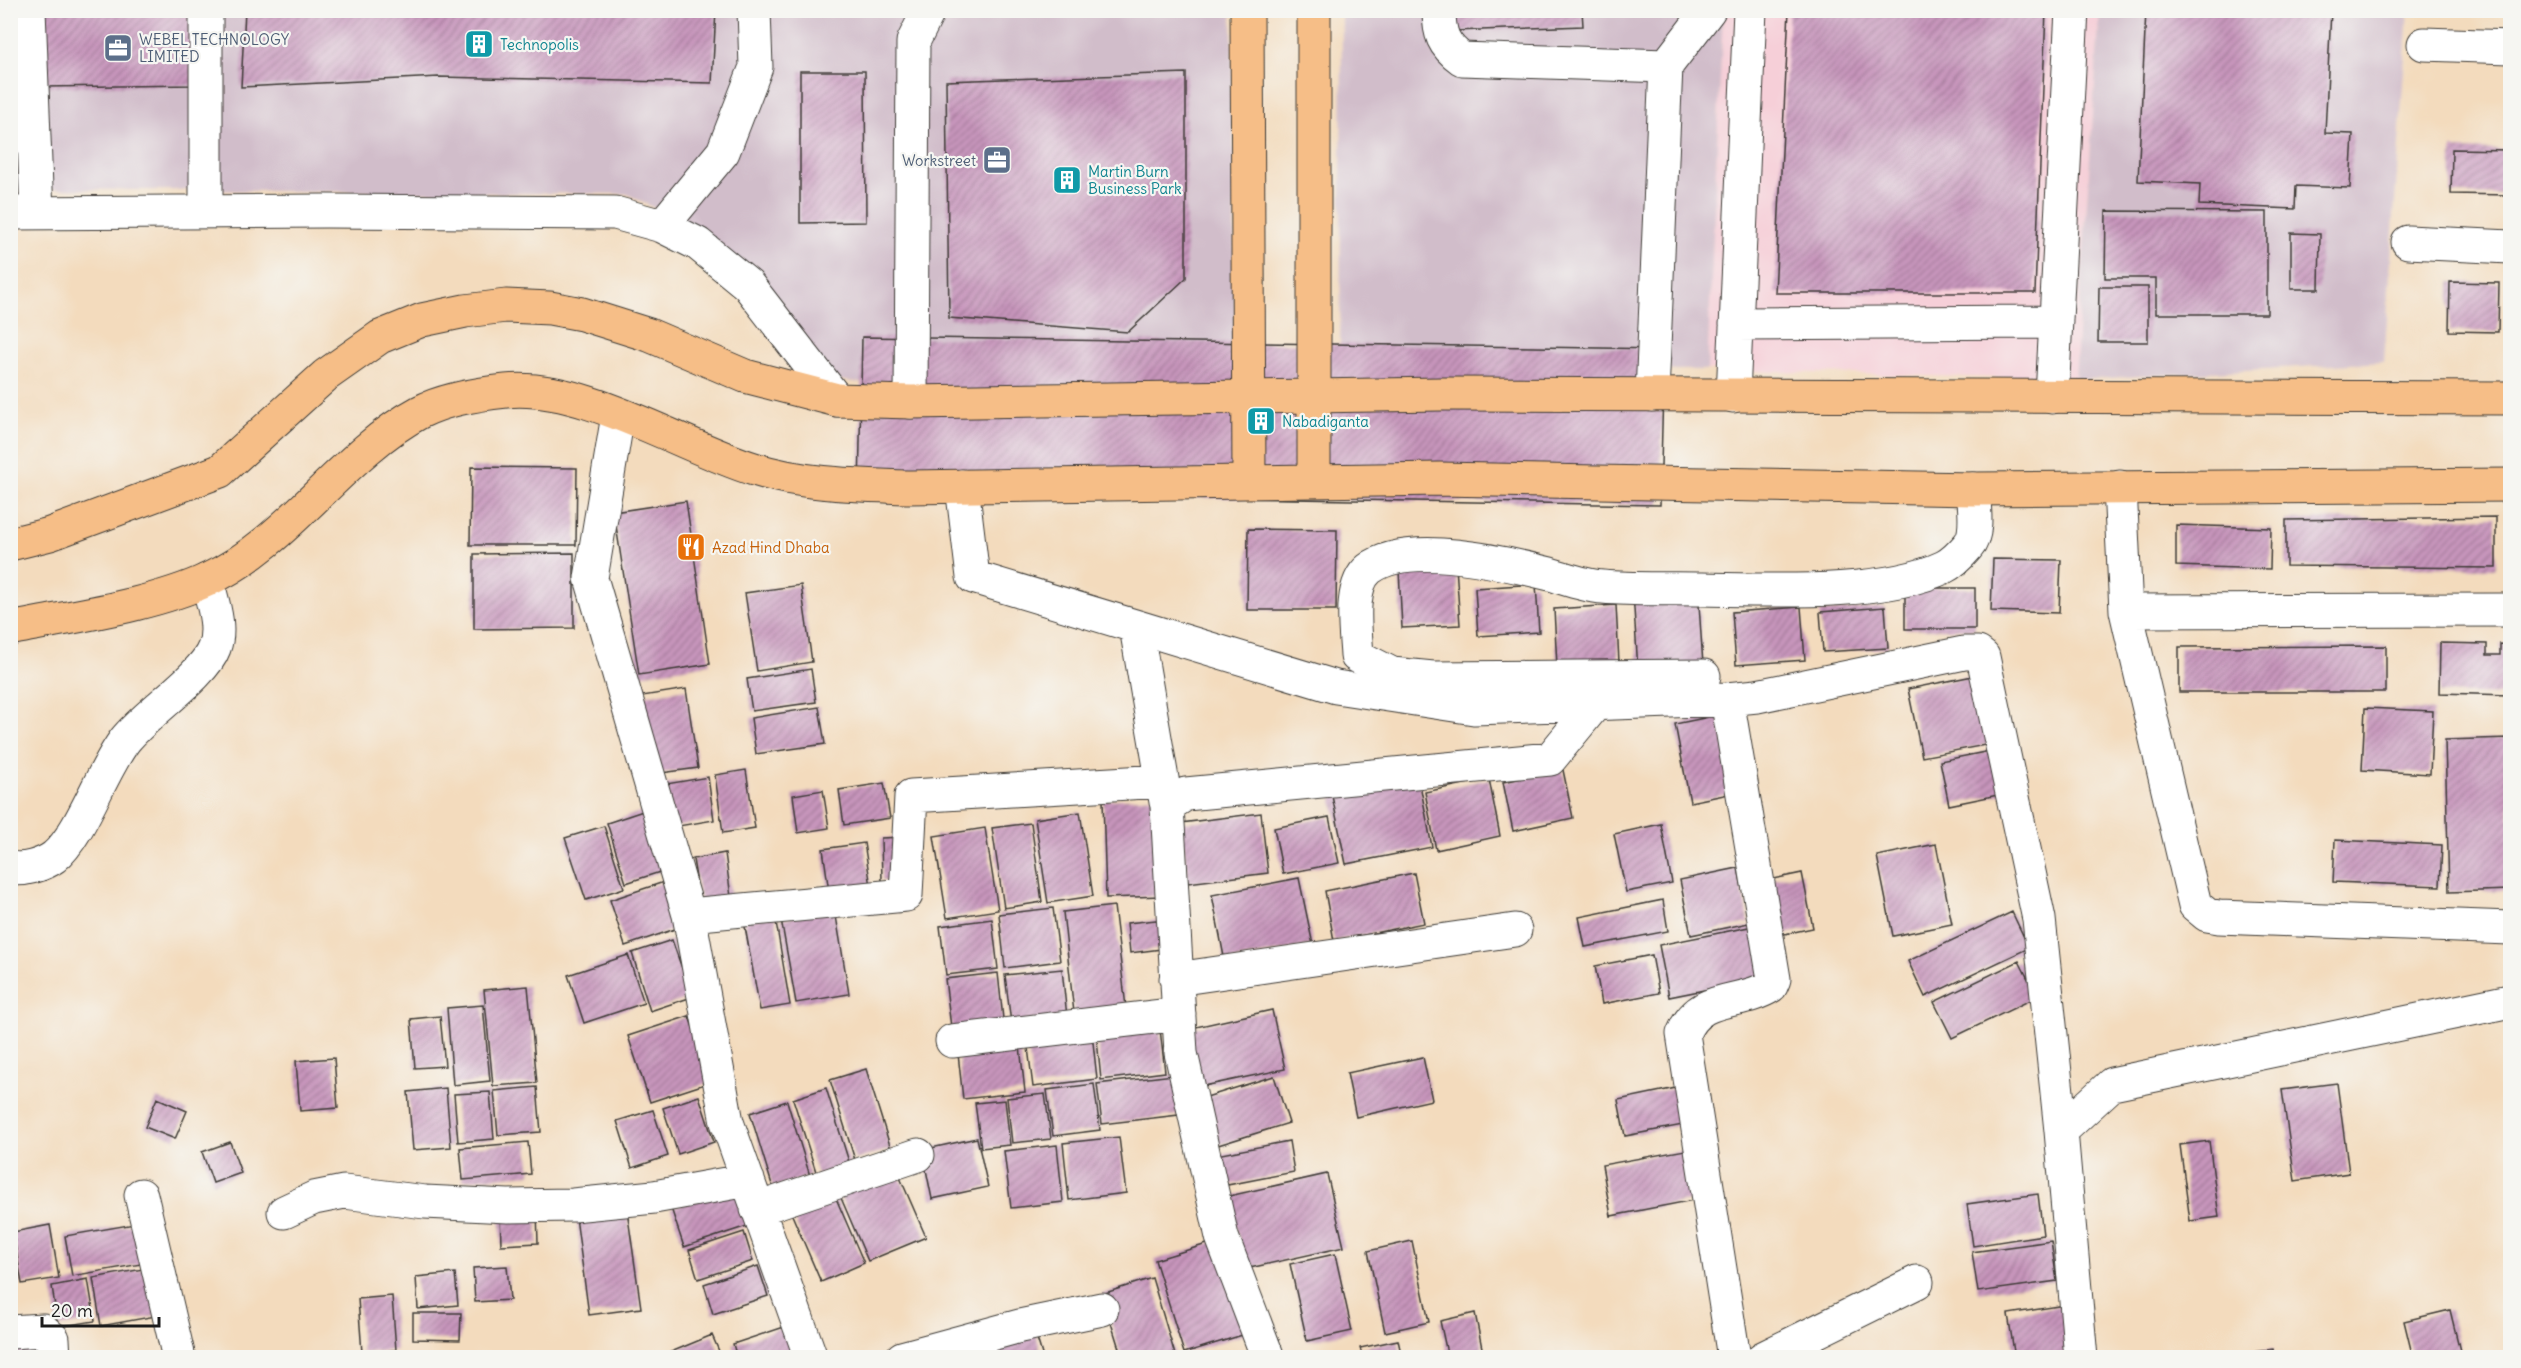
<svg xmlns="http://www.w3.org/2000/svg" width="2521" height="1368" font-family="Delius,sans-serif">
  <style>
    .built { fill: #f6cfd8 }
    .industrial { fill: #d1bdca }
    .building { fill: url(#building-hatch) }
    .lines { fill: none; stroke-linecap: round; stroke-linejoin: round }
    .minor-casing { stroke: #3c3934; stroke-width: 35 }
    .major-casing { stroke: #3c3934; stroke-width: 35 }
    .minor { stroke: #fff; stroke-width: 33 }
    .major { stroke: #f6be87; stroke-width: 33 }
    .labels { text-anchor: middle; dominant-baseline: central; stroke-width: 4.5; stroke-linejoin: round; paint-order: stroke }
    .service-label { font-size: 15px; fill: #4e5e75; stroke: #f6f6f2; text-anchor: start }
    .culture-label { font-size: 15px; fill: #0d838f; stroke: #f6f6f2; text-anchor: start }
    .food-label { font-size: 15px; fill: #c56008; stroke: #f6f6f2; text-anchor: start }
  </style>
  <defs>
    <pattern id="building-hatch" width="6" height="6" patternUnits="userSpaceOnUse" patternTransform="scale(1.5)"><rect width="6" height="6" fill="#c795bc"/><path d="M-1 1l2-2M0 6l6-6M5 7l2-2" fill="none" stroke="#a17998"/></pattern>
  </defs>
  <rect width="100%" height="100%" fill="#f6f6f2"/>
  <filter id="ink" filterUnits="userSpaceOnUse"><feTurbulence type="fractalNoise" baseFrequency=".0167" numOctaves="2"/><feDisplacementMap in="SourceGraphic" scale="12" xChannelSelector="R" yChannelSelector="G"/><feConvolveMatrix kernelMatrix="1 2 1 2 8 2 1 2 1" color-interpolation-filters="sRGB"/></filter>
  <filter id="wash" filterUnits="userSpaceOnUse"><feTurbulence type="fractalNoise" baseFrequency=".008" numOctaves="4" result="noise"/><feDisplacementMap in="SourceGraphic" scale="24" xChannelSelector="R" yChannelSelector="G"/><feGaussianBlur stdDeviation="1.35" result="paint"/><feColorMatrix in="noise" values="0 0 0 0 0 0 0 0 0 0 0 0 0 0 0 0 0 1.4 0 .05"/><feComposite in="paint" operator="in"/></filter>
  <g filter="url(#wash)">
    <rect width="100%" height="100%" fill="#f3dbbd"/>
    <!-- built -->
    <path class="built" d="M1723 11H2100L2075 380 1707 370Z"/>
    <!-- industrial -->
    <path class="industrial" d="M18 11H1232L1236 381 881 386 794 374 708 236 627 194 18 189Z
      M1342 11H1723L1707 370H1340Z
      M2100 11H2408L2384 362 2075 380Z"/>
    <g id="blocks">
      <!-- building -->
      <path class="building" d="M41 10H193L195 85 42 87Z
        M245 10H716L712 83 439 77 241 87Z
        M1455 10H1582L1583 26 1455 31Z
        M1789 10H2046L2035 293H1775Z
        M2146 10H2331L2325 133 2353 134 2350 188 2296 186 2295 209 2199 205 2200 184 2138 181Z
        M800 71H865L866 222 800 223Z
        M1186 73V278L1128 332 949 318 946 81Z
        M2452 149 2510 150V195L2451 194Z
        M2106 211 2267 212V314H2156V278H2105Z
        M2291 233 2320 234 2319 289H2291Z
        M2450 282 2499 283 2498 332 2449 331Z
        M2099 287H2148V342H2098Z
        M862 337 1664 349 1660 505 859 492Z
        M471 467 577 468 576 545H470Z
        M686 501 710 664 639 675 614 512Z
        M2508 514H2510V583H2508Z
        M2496 517V568L2286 566V520Z
        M2176 525 2271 528 2270 569 2176 566Z
        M1248 529 1337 530 1336 610H1247Z
        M574 553V628L474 629V554Z
        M1993 559 2061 560 2059 613 1991 611Z
        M1456 566 1460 625 1402 628 1399 570Z
        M1536 584 1539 632 1478 636 1475 588Z
        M801 585 812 662 757 671 745 593Z
        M1905 588H1975V629H1905Z
        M1698 589 1703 665 1638 670 1633 593Z
        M1616 605 1619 662 1557 666 1554 609Z
        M1801 607 1805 660 1736 665 1732 612Z
        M1885 607 1888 648 1823 652 1820 612Z
        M2440 643 2487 644V655H2500V644L2510 645V695L2439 693Z
        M2386 646V692H2179V647Z
        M811 669 816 702 752 711 747 679Z
        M1983 674 1996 743 1922 757 1908 689Z
        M686 689 698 768 654 774 642 696Z
        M819 707 825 744 756 754 751 718Z
        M2365 708 2433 711 2430 774 2362 770Z
        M1719 715 1734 793 1690 802 1675 724Z
        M2510 738V890L2449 892 2445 740Z
        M1995 750 2003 794 1949 805 1940 761Z
        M746 770 755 828 723 833 715 775Z
        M1563 770 1573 818 1513 831 1503 782Z
        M708 777 714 820 673 827 666 784Z
        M1419 779 1432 847 1346 864 1332 796Z
        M1489 779 1500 836 1436 850 1425 792Z
        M884 783 890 818 844 825 839 790Z
        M823 790 829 828 798 833 793 795Z
        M1156 797 1161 896 1106 898 1103 800Z
        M643 811 663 871 626 883 607 823Z
        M1080 812 1093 896 1048 903 1035 819Z
        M1261 813 1268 873 1188 883 1181 823Z
        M1329 817 1339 863 1283 874 1274 828Z
        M1031 823 1042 902 1004 908 992 828Z
        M1661 824 1672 883 1626 892 1614 834Z
        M604 826 624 888 586 900 565 838Z
        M985 828 998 910 947 918 934 836Z
        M904 837 905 881H882L881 838Z
        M2335 840 2442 845 2440 886 2333 882Z
        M864 843 871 886 829 892 823 849Z
        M1936 844 1952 924 1893 936 1877 856Z
        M725 853 732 904 701 908 693 859Z
        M1738 868 1749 923 1691 935 1680 880Z
        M1414 873 1424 923 1334 941 1325 891Z
        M1802 873 1813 928 1775 936 1764 881Z
        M1299 878 1313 945 1225 962 1212 895Z
        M664 882 678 928 625 946 610 900Z
        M1663 900 1668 931 1585 947 1579 917Z
        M1114 906 1126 1007 1074 1013 1063 912Z
        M1053 908 1060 961 1005 968 999 914Z
        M835 910 849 994 796 1003 781 919Z
        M2012 912 2029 948 1925 997 1908 961Z
        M775 916 790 1005 760 1010 744 921Z
        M992 919 998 969 946 975 940 926Z
        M1166 919 1169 948 1130 953 1127 923Z
        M1754 926 1764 978 1669 997 1659 945Z
        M672 940 692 997 650 1011 632 953Z
        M628 955 644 1003 584 1023 568 975Z
        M1652 955 1659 993 1602 1004 1595 966Z
        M2019 961 2037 997 1952 1038 1934 1002Z
        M1062 969 1067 1017 1011 1023 1005 975Z
        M998 973 1004 1028 952 1035 945 979Z
        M528 986 537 1083 493 1086 484 990Z
        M483 1005 490 1081 453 1085 447 1008Z
        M1272 1010 1285 1069 1199 1087 1187 1029Z
        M440 1016 445 1066 415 1068 411 1019Z
        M689 1016 711 1082 650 1102 628 1036Z
        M1159 1021 1165 1072 1101 1080 1096 1029Z
        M1092 1033 1097 1079 1033 1087 1027 1040Z
        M1019 1037 1025 1092 963 1099 957 1045Z
        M1423 1057 1432 1100 1356 1117 1347 1073Z
        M334 1058 338 1108 300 1111 296 1061Z
        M866 1069 891 1149 855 1160 830 1080Z
        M1182 1074 1187 1114 1102 1124 1097 1084Z
        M1274 1076 1289 1123 1215 1146 1200 1099Z
        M2337 1083 2349 1173 2295 1181 2282 1090Z
        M1094 1084 1100 1130 1053 1136 1047 1090Z
        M537 1087 541 1132 498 1135 494 1091Z
        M446 1088 451 1147 413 1150 408 1092Z
        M826 1088 850 1165 817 1175 793 1099Z
        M1676 1088 1683 1125 1625 1136 1618 1100Z
        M490 1092 494 1139 458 1142 454 1094Z
        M1045 1094 1051 1139 1012 1143 1007 1098Z
        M699 1096 714 1142 678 1154 663 1108Z
        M157 1098 187 1111 175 1139 145 1127Z
        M1005 1100 1010 1145 981 1148 975 1103Z
        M787 1101 810 1176 773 1188 750 1113Z
        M653 1110 668 1156 632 1168 617 1121Z
        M1119 1137 1126 1193 1069 1200 1063 1143Z
        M977 1138 988 1187 932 1199 922 1150Z
        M1289 1141 1294 1172 1222 1186 1216 1155Z
        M2209 1141 2219 1217 2190 1221 2180 1145Z
        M230 1142 241 1173 213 1183 202 1152Z
        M528 1142 531 1174 463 1180 460 1148Z
        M1057 1145 1063 1202 1011 1208 1004 1151Z
        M1685 1150 1694 1200 1611 1216 1602 1165Z
        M895 1166 926 1237 868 1261 838 1191Z
        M1327 1174 1344 1247 1245 1269 1229 1196Z
        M737 1186 750 1225 684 1247 671 1208Z
        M2038 1194 2043 1235 1973 1246 1967 1204Z
        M835 1196 864 1263 821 1282 792 1215Z
        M626 1203 641 1308 589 1315 575 1210Z
        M537 1210 538 1243 501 1245 500 1211Z
        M140 1223 147 1263 72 1276 65 1236Z
        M50 1225 59 1278 22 1284 13 1232Z
        M744 1232 753 1261 698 1279 689 1250Z
        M1220 1240 1249 1333 1184 1353 1155 1260Z
        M1412 1241 1429 1322 1385 1332 1368 1251Z
        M2051 1241 2057 1281 1978 1292 1972 1252Z
        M1335 1254 1352 1331 1307 1341 1290 1264Z
        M507 1266 510 1300 475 1302 473 1268Z
        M758 1266 768 1296 713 1314 704 1284Z
        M148 1268 156 1316 101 1326 93 1278Z
        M455 1273 458 1305 418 1309 416 1277Z
        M1152 1278 1176 1358H1122L1102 1294Z
        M88 1279 95 1321 58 1327 52 1286Z
        M392 1296 396 1350 362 1353 358 1299Z
        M2065 1305 2072 1358H2015L2008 1314Z
        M2450 1310 2461 1355 2413 1358 2404 1321Z
        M413 1313H461L460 1340 413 1339Z
        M1475 1313 1484 1358H1448L1440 1321Z
        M793 1324 804 1358H737L733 1344Z
        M1034 1328 1043 1358H978L975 1347Z
        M712 1335 722 1358H659V1357Z
        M37 1340 38 1358H10V1342Z
        M1398 1340 1402 1358H1363L1360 1348Z
        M2273 1349 2274 1358H2226V1356Z"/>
    </g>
  </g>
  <g filter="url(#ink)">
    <use href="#blocks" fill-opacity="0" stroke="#3c3934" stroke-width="1.5"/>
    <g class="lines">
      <!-- minor casing -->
      <g class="minor-casing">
        <path id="minor" d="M29 10 37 213
          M1439 10C1439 34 1443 45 1462 59L1666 66
          M2424 44 2510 47
          M206 212V10
          M10 213 326 211 615 213 662 226 698 244 748 285 837 400
          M662 226 723 152 756 67 754 10
          M2408 242 2510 247
          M1736 324 2056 322
          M1652 395 1666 66 1709 10
          M1733 396 1750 10
          M2052 397 2072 10
          M911 402 913 42 929 10
          M618 415 591 578 689 915 727 1122 811 1358
          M962 486 973 577 1336 687 1474 708 1727 699 1757 696 1964 653H1978L1983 657 2039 919 2061 1131 2112 1084 2510 1001
          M2120 487 2126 611 2195 905 2207 915 2219 917 2510 928
          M2126 611 2510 610
          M1136 627 1166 802
          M1704 676 1433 678 1392 674 1357 656C1356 633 1348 586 1369 569 1407 539 1506 563 1550 574 1567 579 1585 586 1603 587 1636 590 1669 588 1702 589 1771 590 1883 596 1944 567 1952 563 1962 553 1968 546 1979 534 1974 504 1973 489
          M1727 699 1774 979 1771 986C1740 1006 1700 992 1683 1034L1734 1358
          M10 868C24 871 43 865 54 857 81 835 101 771 125 740 146 713 204 676 214 648 222 627 212 601 207 580
          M689 915 906 895 911 796 1162 781
          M1176 979 1515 930
          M952 1041 1179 1014
          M2061 1131 2081 1358
          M141 1195 179 1358
          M757 1209 918 1155
          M284 1212 314 1198 344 1192 425 1202 508 1206 573 1205 654 1197 748 1180
          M10 1332 43 1330 53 1339 54 1358
          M902 1358 1020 1326 1102 1309
          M1268 1358 1222 1237 1181 1053 1167 806 1186 794 1550 759 1596 703
          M1763 1358 1917 1282"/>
      </g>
      <!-- major casing -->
      <g class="major-casing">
        <path id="major" d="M1247 10 1249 482
          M1314 481V10
          M10 544 50 534 220 471 326 375 380 337 422 320 465 311 506 306 550 308 582 314 649 335 745 376 837 400 911 402 1441 394 2510 398
          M10 629C72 616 151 606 207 580 290 542 340 455 420 412 445 399 478 394 506 391 583 383 680 446 754 469 805 485 857 485 910 487L1440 479 1973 489 2510 485"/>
      </g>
      <!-- minor -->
      <use href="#minor" class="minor"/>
      <!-- major -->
      <use href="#major" class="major"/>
    </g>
  </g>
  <!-- icons -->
  <defs>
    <g id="building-square" transform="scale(1.5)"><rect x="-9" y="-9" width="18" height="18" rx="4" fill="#0f9aa8" stroke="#f6f6f2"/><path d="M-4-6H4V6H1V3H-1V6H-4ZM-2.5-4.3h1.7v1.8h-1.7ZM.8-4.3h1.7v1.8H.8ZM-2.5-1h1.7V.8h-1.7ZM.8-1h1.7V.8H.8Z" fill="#fff"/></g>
    <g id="office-square" transform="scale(1.5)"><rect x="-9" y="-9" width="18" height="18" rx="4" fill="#5c6f8a" stroke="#f6f6f2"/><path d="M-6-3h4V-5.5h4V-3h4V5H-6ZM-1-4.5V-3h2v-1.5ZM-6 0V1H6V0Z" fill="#fff"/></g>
    <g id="restaurant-square" transform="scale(1.5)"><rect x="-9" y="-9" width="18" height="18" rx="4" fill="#e8710a" stroke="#f6f6f2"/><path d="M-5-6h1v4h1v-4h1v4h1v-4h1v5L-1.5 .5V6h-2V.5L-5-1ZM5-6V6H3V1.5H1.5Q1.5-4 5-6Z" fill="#fff"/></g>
  </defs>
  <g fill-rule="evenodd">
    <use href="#building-square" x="479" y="44"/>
    <use href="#office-square" x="118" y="48"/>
    <use href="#office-square" x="997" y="160"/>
    <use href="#building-square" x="1067" y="180"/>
    <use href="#building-square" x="1261" y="421"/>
    <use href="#restaurant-square" x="691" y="547"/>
  </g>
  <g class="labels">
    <!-- service labels -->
    <g class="service-label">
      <text x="139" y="39">WEBEL TECHNOLOGY<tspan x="139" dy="17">LIMITED</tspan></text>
      <text x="976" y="160" text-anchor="end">Workstreet</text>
    </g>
    <!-- culture labels -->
    <g class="culture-label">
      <text x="500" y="44">Technopolis</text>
      <text x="1088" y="171">Martin Burn<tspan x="1088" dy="17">Business Park</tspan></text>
      <text x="1282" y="421">Nabadiganta</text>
    </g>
    <!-- food labels -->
    <g class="food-label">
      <text x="712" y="547">Azad Hind Dhaba</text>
    </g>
  </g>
  <!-- margin -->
  <rect width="2521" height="1368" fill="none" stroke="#f6f6f2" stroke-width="36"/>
  <!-- scale -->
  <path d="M42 1317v9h117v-9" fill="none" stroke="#1c1c1c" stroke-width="3"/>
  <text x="51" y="1317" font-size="18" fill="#1c1c1c" stroke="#f6f6f2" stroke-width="4.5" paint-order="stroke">20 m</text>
</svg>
